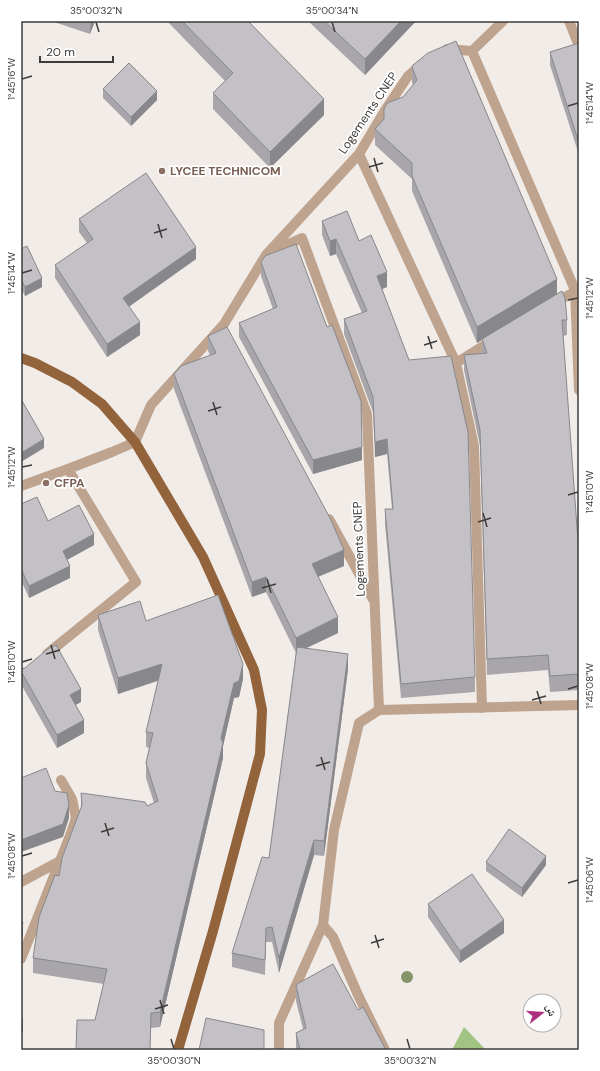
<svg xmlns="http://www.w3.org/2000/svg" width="600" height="1071" font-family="'DM Sans','Noto Naskh Arabic',sans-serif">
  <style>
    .forest { fill: #a1c482 }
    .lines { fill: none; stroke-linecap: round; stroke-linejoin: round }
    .minor { stroke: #bea38e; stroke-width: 10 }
    .major { stroke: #93633c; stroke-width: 10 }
    .tree { fill: #86946a }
    .wall { fill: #a8a6aa }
    .shaded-wall { fill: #88878b }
    .building { fill: #c3c1c6; stroke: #88878b }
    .ticks { fill: none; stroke: #3e3c3a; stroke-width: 1.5 }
    .education-dot { fill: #8d6e63; stroke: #fff; stroke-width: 1.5 }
    .labels { text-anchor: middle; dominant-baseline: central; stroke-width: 3.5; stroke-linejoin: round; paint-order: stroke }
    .street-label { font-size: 12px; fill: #3e3c3a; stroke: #fff }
    .education-label { font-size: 12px; font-weight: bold; fill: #785e54; stroke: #fff; text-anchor: start }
    .neatline { fill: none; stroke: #3e3c3a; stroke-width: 1.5 }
    .ticks-label { font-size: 10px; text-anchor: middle; fill: #3e3c3a }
  </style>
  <rect width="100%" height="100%" fill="#f2ece8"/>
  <!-- forest -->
  <path class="forest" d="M464 1027 486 1050H452Z"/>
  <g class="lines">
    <!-- minor -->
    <path class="minor" d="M569 21 579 46
      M447 49 472 51 503 21
      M472 51 575 290 579 390
      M359 154 456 363 474 446 482 708
      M271 252 302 238 367 414 379 710
      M553 304 579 289
      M456 363 493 340
      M21 486 68 469
      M329 519 374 601
      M47 654 136 582 68 469 112 452 135 442 151 405 224 324 266 255 359 154 384 112 408 76 421 65
      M379 710 579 705
      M21 882 60 861
      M323 925 333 937 358 995 385 1050
      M21 959 71 833 76 818 72 799 61 780
      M279 1050V1023L323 925 334 830 359 723 379 710"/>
    <!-- major -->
    <path class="major" d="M21 358 35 363 72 382 102 404 135 442 203 557 254 670 262 710 260 754 213 931 178 1050"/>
  </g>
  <!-- trees -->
  <circle class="tree" cx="407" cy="977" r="6"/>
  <!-- wall -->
  <path class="wall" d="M51 21H95L90 34Z
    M167 21H248L324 115 270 168 213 109V93L225 81Z
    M308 21H416L365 75Z
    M579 43V155L550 65V52Z
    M412 67 557 294 567 320V335L563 336 579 555V690L550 692 548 670 487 675 480 446 464 370V355L482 353V340L477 343 412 191V179L375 145V129L384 119V109L403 97 413 85 412 82Z
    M103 89 157 100 131 126 103 98Z
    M79 219 196 259 129 306 140 335 107 357 55 278V265L87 243 79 232Z
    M322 221 359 241 387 287 382 289 475 677V692L401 698 385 524V509H392L387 454 375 457 373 412 344 334V319L362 313 336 254 330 256 322 235Z
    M21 249 42 287 25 296 21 288Z
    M261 262 362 460 313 474 239 337V323L273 309 261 276Z
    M208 336 344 566 318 577 338 633 306 648 348 669 324 856 314 855 279 973 272 942H266L265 975 232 967V953L269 858 296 653 266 592 252 597 174 389V374L210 355 208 351Z
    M21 504 48 521 94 545 67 560 70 578 29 598 21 580Z
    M98 615 146 621 243 679 239 697 234 698 223 746V758L160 1027 151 1028 150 1050H76L95 1020 104 984 33 973V958L81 809V793L147 806 154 803 146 778V763L149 748 146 747V732L158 681 118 694 98 630Z
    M21 669 81 702 75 705 84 733 57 748 21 684Z
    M486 862 546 865 522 897 486 871Z
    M428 904 504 933 460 963 428 917Z
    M296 986 358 1010 386 1050H296V1033L303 1029 296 1001Z"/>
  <!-- shaded-wall -->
  <path class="shaded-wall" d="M91 21H95L90 34Z
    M401 21H416L365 75V59Z
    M157 91V100L131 126V117Z
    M324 99V115L270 168V152Z
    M336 239V254L330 256V241Z
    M196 247V259L123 311V298Z
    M387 272V287L377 291V276Z
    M42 278V287L25 296V287Z
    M557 279V294L477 343V327Z
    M140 322V335L107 357V344Z
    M44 439V448L21 462V453Z
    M387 439V454L375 457V442Z
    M362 447V460L313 474V460Z
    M94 534V545L63 562V551Z
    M344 550V566L312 579V564Z
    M70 566V578L29 598V586Z
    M266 577V592L252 597V582Z
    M338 617V633L296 653V638Z
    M348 654V669L324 856V841Z
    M162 664V679L118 694V678Z
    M243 664V679L239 697 234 698 223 746V758L160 1027V1012L221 738 234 683Z
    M81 689V702L70 708V695Z
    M84 720V733L57 748V735Z
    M69 805V818L63 837 21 852V840Z
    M314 840V855L279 973V958Z
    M546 856V865L522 897V888Z
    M504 920V933L460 963V951Z
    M23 923V937L21 941V927Z
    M23 1017V1031L21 1034V1020Z"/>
  <!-- building -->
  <path class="building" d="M182 21H248L324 99 270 152 213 93 233 73Z
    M324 21H401L365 59Z
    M456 41 557 279 477 327 412 176V163L375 129 384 119V109L387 103 403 97 417 80 412 67 413 65 428 53Z
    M579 43V143L550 52Z
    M129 63 157 91 131 117 103 89Z
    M146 173 196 247 123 298 140 322 107 344 55 265 93 239 79 219Z
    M347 211 359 241 371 235 387 272 377 276 409 360 451 356 468 432 475 677 401 684 385 509H393L387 439 375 442 373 397 344 319 367 311 336 239 330 241 322 221Z
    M296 244 327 327 332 325 361 401 362 447 313 460 239 323 277 307 261 262 265 256Z
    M27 246 42 278 25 287 21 279V249Z
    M562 291 565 298 567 320H562L579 555V674L550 676 548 655 487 659 480 430 464 355 487 353 482 339Z
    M227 327 330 518 344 550 312 564 338 617 296 638 266 577 252 582 174 374 181 366 216 353 208 336Z
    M21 399 44 439 21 453Z
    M37 497 48 521 79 505 94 534 63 551 70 566 29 586 21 569V504Z
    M218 595 243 664 239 681 234 683 221 738 223 743 160 1012 151 1013 150 1050H76L77 1020H95L107 969 33 958 39 917 55 875 59 876 62 858 82 805 81 793 145 802 147 806 158 801 146 763 153 733 146 732 162 664 118 678 98 615 140 601 146 621Z
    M56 645 81 689 70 695 84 720 57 735 21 671V669L25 668 49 648Z
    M297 647 348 654 324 841 314 840 279 958 272 927 266 928 265 960 232 953 262 857 269 858Z
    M46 768 55 791 67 793 69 805 63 824 21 840V778Z
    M509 829 546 856 522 888 486 862Z
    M472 874 504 920 460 951 428 904Z
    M21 919 23 923 21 927Z
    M333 964 358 1010 363 1007 386 1050H300L296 1033 306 1028 296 986 297 984Z
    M206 1018 264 1030V1050H199Z"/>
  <!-- ticks -->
  <path class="ticks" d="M96 22 99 32M332 22 335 32M22 79 32 76M568 106 578 103M374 158 378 172M369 167 383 163M158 224 162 238M154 233 167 229M22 273 32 270M568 300 578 298M428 336 432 349M424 345 437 341M213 402 217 415M208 411 221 407M22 467 32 465M568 495 578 492M483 513 487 527M478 522 491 518M267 579 271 593M262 588 276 584M51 645 55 659M46 654 60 650M22 662 32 659M568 689 578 686M537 691 541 704M532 700 546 696M321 757 325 770M316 766 330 762M105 823 109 836M101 832 114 828M22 856 32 853M568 883 578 880M375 935 379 948M371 943 384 939M160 1000 164 1014M155 1009 168 1005M171 1039 174 1049M407 1039 410 1049"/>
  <!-- markers -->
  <g class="education-dot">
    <circle cx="162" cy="171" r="4"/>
    <circle cx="46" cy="483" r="4"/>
  </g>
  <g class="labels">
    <!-- street labels -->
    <g class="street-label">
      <text transform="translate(368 113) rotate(-56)">Logements CNEP</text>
      <text transform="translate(359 549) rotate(-92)">Logements CNEP</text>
    </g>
    <!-- education labels -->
    <g class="education-label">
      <text x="170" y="171">LYCEE TECHNICOM</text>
      <text x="54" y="483">CFPA</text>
    </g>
  </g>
  <!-- border -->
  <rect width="600" height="1071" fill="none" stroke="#ffffff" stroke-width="44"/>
  <!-- north arrow -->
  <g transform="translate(542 1013) rotate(73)"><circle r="19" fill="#ffffff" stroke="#b2b1b0"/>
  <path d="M0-3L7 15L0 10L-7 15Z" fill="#ae3080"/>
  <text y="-6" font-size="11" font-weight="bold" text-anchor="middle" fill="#3e3c3a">ش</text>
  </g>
  <!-- scale -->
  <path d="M40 56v6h73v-6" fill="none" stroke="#3e3c3a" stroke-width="2"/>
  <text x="46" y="56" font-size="12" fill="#3e3c3a" stroke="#ffffff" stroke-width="3" paint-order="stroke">20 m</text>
  <rect x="22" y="22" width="556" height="1027" class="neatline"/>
  <g class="ticks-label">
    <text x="96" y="14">35°00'32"N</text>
    <text x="332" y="14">35°00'34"N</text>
    <text transform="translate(11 79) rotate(-90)" y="4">1°45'16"W</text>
    <text transform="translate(589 103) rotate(-90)" y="4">1°45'14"W</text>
    <text transform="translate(11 273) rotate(-90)" y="4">1°45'14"W</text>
    <text transform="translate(589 298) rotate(-90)" y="4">1°45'12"W</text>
    <text transform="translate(11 467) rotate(-90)" y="4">1°45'12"W</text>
    <text transform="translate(589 492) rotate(-90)" y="4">1°45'10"W</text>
    <text transform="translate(11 662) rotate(-90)" y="4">1°45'10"W</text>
    <text transform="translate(589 686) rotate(-90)" y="4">1°45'08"W</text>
    <text transform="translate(11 856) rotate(-90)" y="4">1°45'08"W</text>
    <text transform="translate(589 880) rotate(-90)" y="4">1°45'06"W</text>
    <text x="174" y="1064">35°00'30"N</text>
    <text x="410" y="1064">35°00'32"N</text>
  </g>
</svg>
